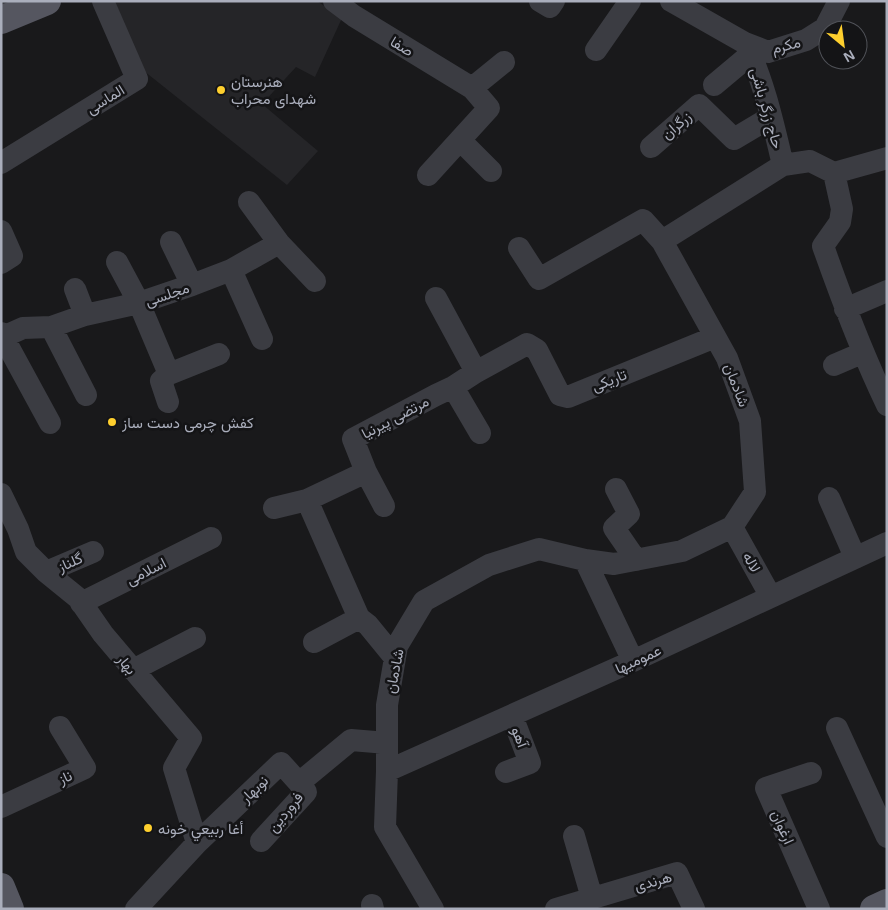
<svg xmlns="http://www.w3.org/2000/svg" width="888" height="910" font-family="Arial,Vazirmatn,sans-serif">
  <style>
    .built { fill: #252528 }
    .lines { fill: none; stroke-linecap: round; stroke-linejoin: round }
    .minor { stroke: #3b3c42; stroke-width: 22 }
    .major { stroke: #555660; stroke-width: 28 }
    .poi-dot { fill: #fecf2e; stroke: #141416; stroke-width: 2 }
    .labels { text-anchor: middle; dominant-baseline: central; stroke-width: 5; stroke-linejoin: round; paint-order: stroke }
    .street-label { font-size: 15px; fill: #aaaebc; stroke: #141416 }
    .poi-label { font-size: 15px; fill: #aaaebc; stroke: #141416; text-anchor: start }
  </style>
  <rect width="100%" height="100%" fill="#19191b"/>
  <!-- built -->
  <path class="built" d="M113 1H317L342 18 315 77 296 67 262 104 318 151 287 185 144 71Z"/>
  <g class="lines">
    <!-- minor -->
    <path class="minor" d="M334 1 354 16 472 88
      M540 1 550 7 554 1
      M671 1 745 43C763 77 774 127 783 165
      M1 4 8 1
      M745 43 768 52 806 40 825 28 839 1
      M596 50 630 1
      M714 85 751 54
      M460 140 491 171
      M651 147 699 105 734 139 771 117
      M1 163 137 79 103 1
      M834 173 887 158
      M428 175 489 108 472 88 504 62
      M1 231 12 256 1 263
      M662 241 783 165 810 161 834 173 842 209 840 222 823 246C842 300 862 353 887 405
      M171 242 192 285
      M279 243 315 281
      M117 262 139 303 169 374 161 381 168 402
      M231 270 262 339
      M75 289 85 315
      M436 298 476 372
      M845 309 887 291
      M51 327 86 395
      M1 333 50 423
      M1 338 23 328 51 327 85 315 139 303 192 285 231 270 279 243 249 202
      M834 365 862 353
      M169 374 219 354
      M453 387 480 433
      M366 472 384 506
      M616 489 629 514 614 528 636 560
      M1 494 18 529 26 552 46 572 78 598 103 634 191 738 174 768 197 843
      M829 498 855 557
      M307 500 359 618 368 625 395 658
      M274 508 307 500 366 472 353 439 436 395 453 387 476 372 527 344 537 350 560 395 568 397 715 337
      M732 527 771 597
      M585 560 633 661
      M46 572 93 552
      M81 603 211 538
      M314 642 359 618
      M133 670 195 638
      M837 728 887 837
      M387 771 633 661 887 543
      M506 772 530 763 512 716
      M811 773 766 788 819 909
      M1 807 85 768 60 727
      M574 836 592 898
      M261 841 306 792 299 783
      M372 905 373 909
      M136 909 197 843 281 763 299 783 351 740 387 743
      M433 909 385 827 387 771V705L397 646 424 601 489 565 539 549 585 560 614 564 682 551 732 527 755 492 750 421 727 358 662 241 643 220 539 279 519 248
      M556 909 677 873 694 909"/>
    <!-- major -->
    <path class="major" d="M1 20 47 1
      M1 887 10 909
      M874 909 887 903"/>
  </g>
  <!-- markers -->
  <g class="poi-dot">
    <circle cx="221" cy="90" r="5"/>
    <circle cx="112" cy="422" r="5"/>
    <circle cx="148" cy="828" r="5"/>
  </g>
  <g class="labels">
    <!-- street labels -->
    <g class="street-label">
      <text transform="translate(786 45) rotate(-14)">مکرم</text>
      <text transform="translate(402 46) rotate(31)">صفا</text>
      <text transform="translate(105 99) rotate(-32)">الماسی</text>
      <text transform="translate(767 108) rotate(74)">حاج زرگر باشی</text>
      <text transform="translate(676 125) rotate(-41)">زرگران</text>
      <text transform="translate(167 294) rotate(-19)">مجلسی</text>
      <text transform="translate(609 380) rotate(-22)">تاریکی</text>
      <text transform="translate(737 385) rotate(69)">شادمان</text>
      <text transform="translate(395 417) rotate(-28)">مرتضی پیرنیا</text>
      <text transform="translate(70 562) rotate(-24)">گلناز</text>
      <text transform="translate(752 562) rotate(61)">لاله</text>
      <text transform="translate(146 571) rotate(-27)">اسلامی</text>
      <text transform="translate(638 659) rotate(-25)">عمومیها</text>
      <text transform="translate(127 664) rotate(51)">بهار</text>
      <text transform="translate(394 671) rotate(-79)">شادمان</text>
      <text transform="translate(520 737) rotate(69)">آهو</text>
      <text transform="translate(65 777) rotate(-25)">ناز</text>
      <text transform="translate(254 789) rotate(-44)">نوبهار</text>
      <text transform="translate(285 812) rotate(-51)">فروردین</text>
      <text transform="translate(783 827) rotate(66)">ارغوان</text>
      <text transform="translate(653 881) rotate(-15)">هرندی</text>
    </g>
    <!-- poi labels -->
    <g class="poi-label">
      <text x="231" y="81">هنرستان<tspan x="231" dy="17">شهدای محراب</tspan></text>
      <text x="122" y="422">کفش چرمی دست ساز</text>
      <text x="158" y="828">أغا ربيعي خونه</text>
    </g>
  </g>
  <!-- border -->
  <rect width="888" height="910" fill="none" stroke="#aaaebc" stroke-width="5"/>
  <!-- north arrow -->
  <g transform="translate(843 45) rotate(151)"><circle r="24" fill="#141416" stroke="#505258"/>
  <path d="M0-4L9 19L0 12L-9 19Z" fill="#fecf2e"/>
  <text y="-8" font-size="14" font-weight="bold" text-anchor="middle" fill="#aaaebc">N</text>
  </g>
</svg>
